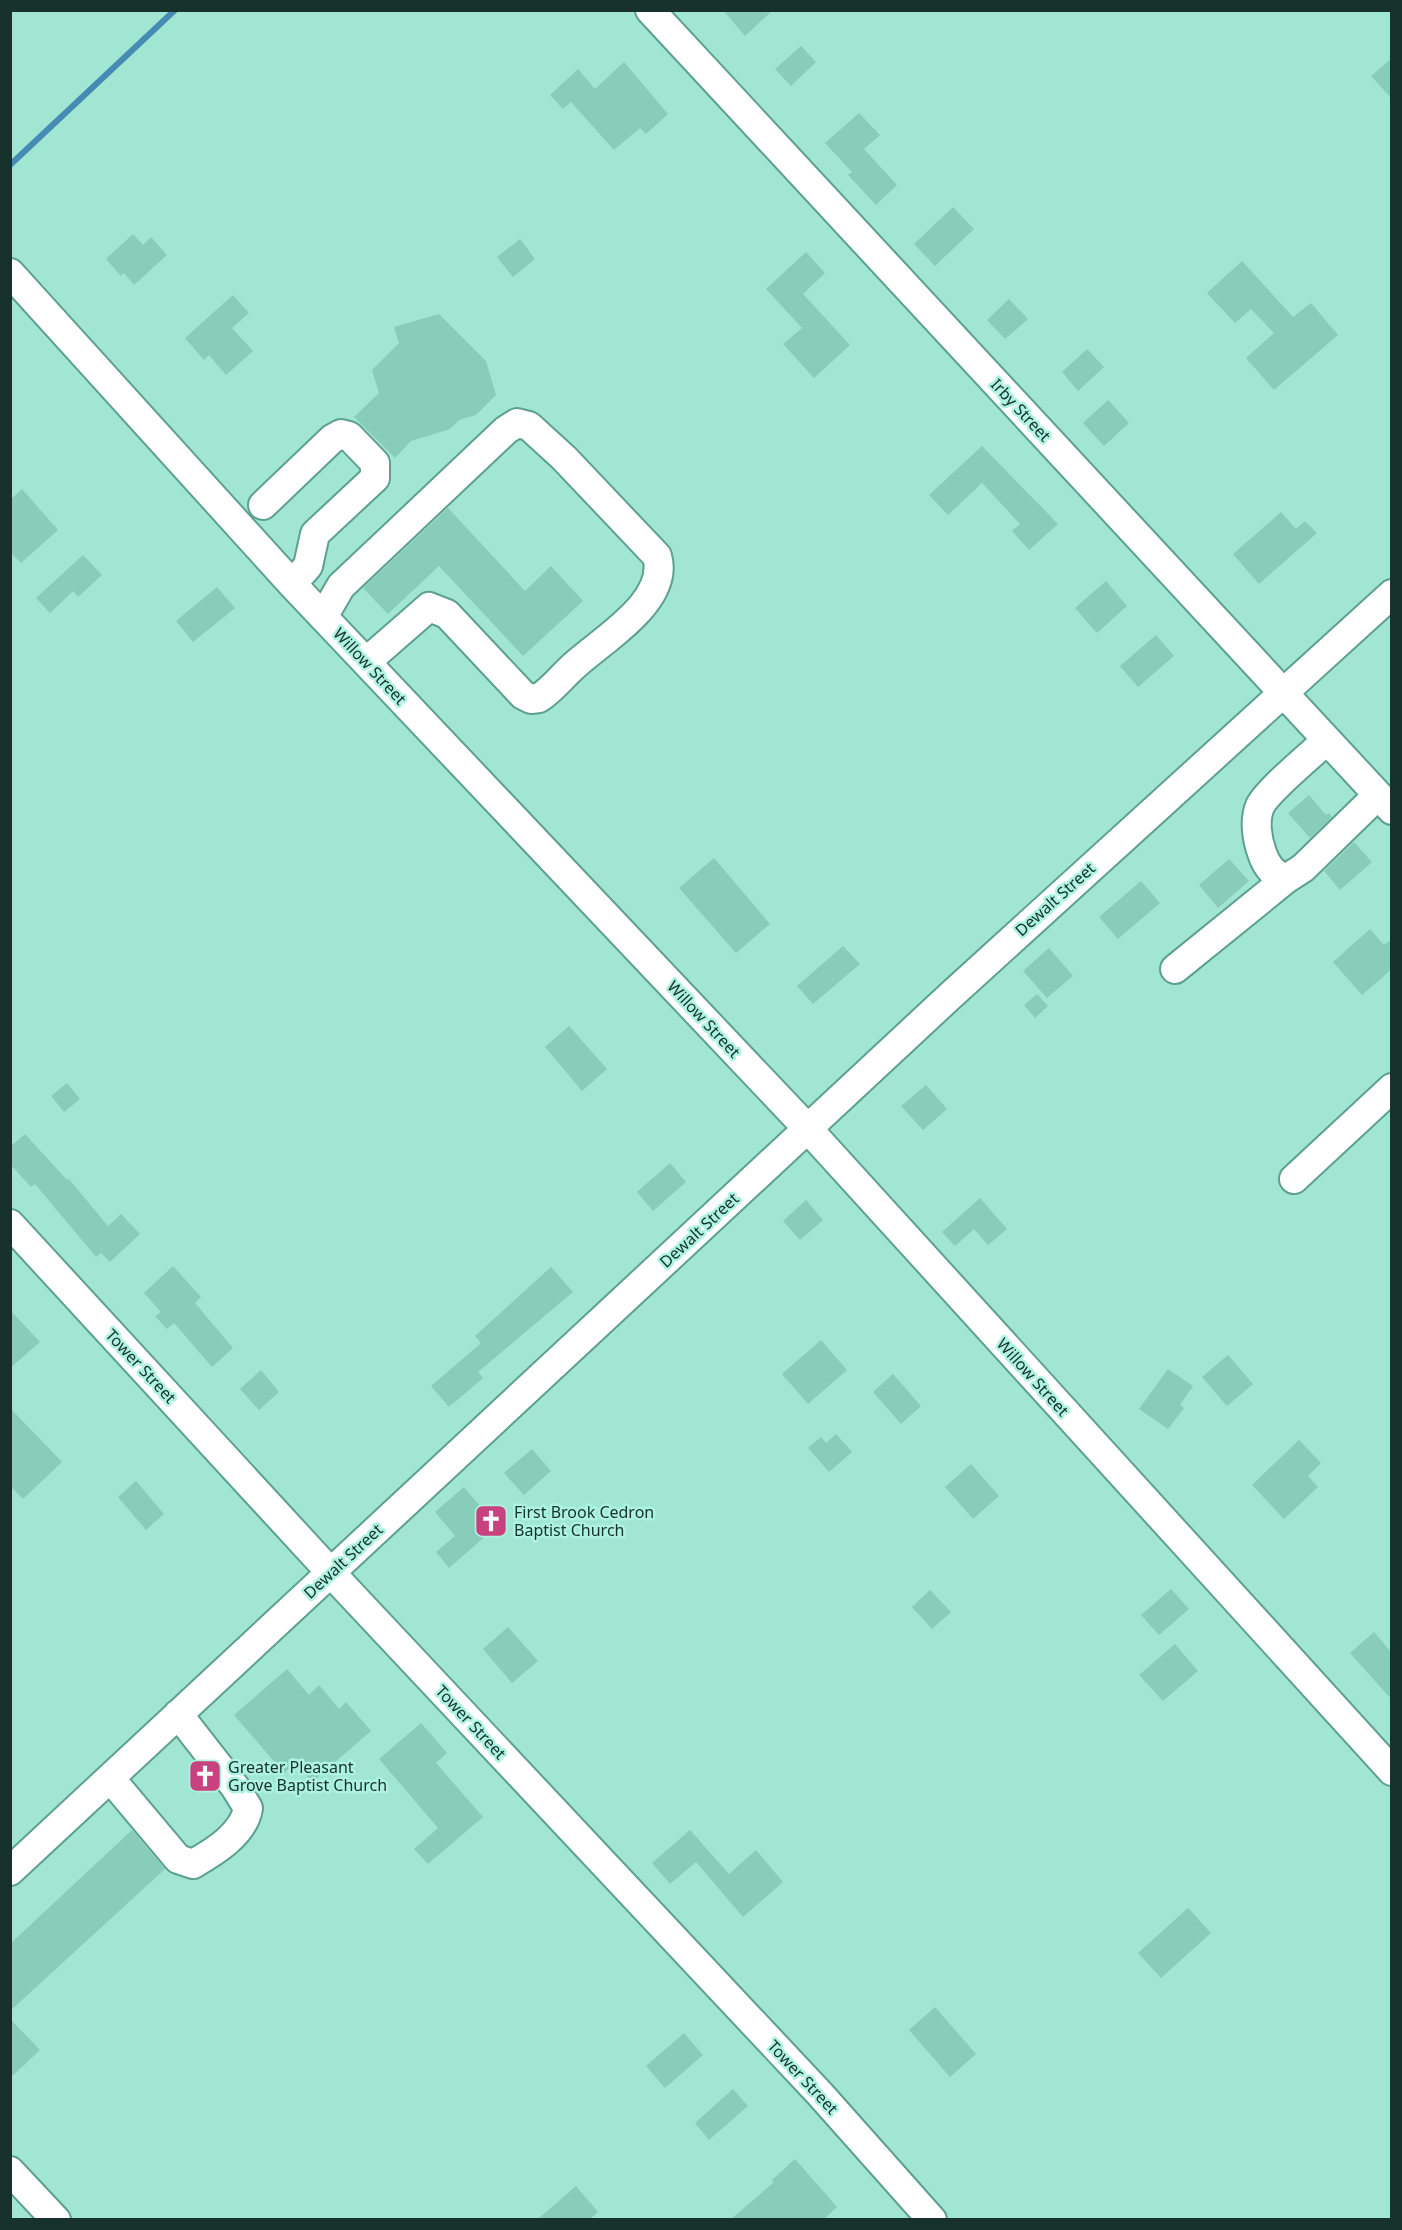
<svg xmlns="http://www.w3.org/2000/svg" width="1402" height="2230" font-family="'Noto Sans',sans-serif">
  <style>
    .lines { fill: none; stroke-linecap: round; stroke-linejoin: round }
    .stream { stroke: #458bb3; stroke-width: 6 }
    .building { fill: #88ccba }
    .minor-casing { stroke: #5da08f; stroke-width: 32 }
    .minor { stroke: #fff; stroke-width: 28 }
    .labels { text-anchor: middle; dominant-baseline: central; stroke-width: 5; stroke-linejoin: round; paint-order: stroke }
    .street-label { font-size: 16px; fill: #16322b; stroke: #aef3e1 }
    .poi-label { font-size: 16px; fill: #16322b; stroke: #aef3e1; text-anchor: start }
  </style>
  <rect width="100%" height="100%" fill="#a1e6d3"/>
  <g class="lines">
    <!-- stream -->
    <path class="stream" d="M10 165 175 10"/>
  </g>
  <!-- building -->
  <path class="building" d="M723 10H773L745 36Z
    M801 46 816 62 791 86 775 69Z
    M1392 58V99L1371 76Z
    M624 62 668 114 646 134 640 128 614 150 571 102 563 109 550 95 578 69 595 89Z
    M859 113 880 135 864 149 897 185 876 205 848 175 852 172 825 143Z
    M953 207 974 229 935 266 914 244Z
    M133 234 143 245 151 237 167 255 134 285 124 273 121 276 106 259Z
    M520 239 535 259 513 277 497 257Z
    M806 252 825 273 803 294 850 345 814 378 783 344 802 328 766 289Z
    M1242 261 1293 317 1311 303 1338 335 1274 390 1246 358 1274 333 1251 309 1235 323 1207 293Z
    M233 295 249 313 232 328 253 351 226 375 209 355 204 360 185 338Z
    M1009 299 1028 319 1005 339 987 320Z
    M439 314 486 361 496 395 476 415 459 420 450 429 411 441 395 458 354 417 379 393 372 370 399 343 394 327Z
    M1087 349 1104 367 1078 391 1062 372Z
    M1108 400 1129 423 1104 446 1083 423Z
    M982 446 1058 524 1029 550 1012 531 1020 524 982 483 948 515 929 495Z
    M22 489 58 530 21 563 10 552V500Z
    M448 508 525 591 551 566 583 601 523 656 439 566 388 614 363 588Z
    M1281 512 1296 529 1305 521 1317 533 1259 584 1233 554Z
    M83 555 102 575 78 597 73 591 50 613 36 598Z
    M1106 581 1127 606 1097 633 1075 608Z
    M217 587 235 608 193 642 176 621Z
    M1156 635 1174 656 1138 687 1120 666Z
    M1309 795 1326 815 1329 813 1332 817 1310 838 1288 813Z
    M1354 842 1372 862 1340 890 1324 871Z
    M714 858 770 924 736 953 679 888Z
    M1229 859 1249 881 1218 908 1199 885Z
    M1141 881 1160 903 1118 939 1099 917Z
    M1370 929 1384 945 1392 939V969L1362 995 1333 962Z
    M843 946 860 964 813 1004 797 986Z
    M1049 948 1073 976 1047 998 1023 971Z
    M1037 994 1048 1006 1035 1018 1024 1005Z
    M569 1026 607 1069 582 1091 545 1047Z
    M67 1083 80 1099 64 1112 51 1096Z
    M926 1085 947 1109 923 1130 901 1106Z
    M25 1134 67 1180 69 1179 108 1226 121 1214 140 1234 110 1262 101 1253 96 1257 35 1184 31 1187 10 1164V1147Z
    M670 1163 686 1182 653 1211 637 1192Z
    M980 1198 1007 1229 988 1245 974 1229 955 1246 942 1232Z
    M806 1200 823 1220 800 1240 783 1221Z
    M173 1266 201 1297 195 1303 233 1348 212 1367 174 1323 167 1329 155 1316 161 1312 144 1293Z
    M551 1267 573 1292 478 1372 483 1378 449 1407 431 1386 481 1343 475 1336Z
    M10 1310 40 1342 10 1368Z
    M821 1340 847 1370 808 1404 782 1374Z
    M1228 1355 1253 1384 1227 1406 1202 1377Z
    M1168 1369 1193 1386 1180 1405 1184 1408 1168 1429 1139 1409Z
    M261 1370 279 1392 259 1410 240 1389Z
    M893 1374 921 1406 901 1424 873 1392Z
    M10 1408 62 1462 23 1499 10 1486Z
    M836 1434 852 1452 829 1472 808 1448 821 1437 826 1443Z
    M1299 1440 1321 1463 1308 1476 1318 1487 1284 1519 1252 1485Z
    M532 1449 551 1471 524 1495 504 1473Z
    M971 1464 999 1496 973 1519 945 1487Z
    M136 1481 164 1514 146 1530 118 1497Z
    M464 1487 497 1526 449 1568 436 1552 455 1536 435 1512Z
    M1171 1589 1189 1609 1159 1635 1141 1615Z
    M930 1590 951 1612 932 1629 912 1607Z
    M508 1627 538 1661 512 1683 483 1649Z
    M1374 1632 1392 1653V1700L1350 1653Z
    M1175 1644 1198 1671 1163 1701 1139 1675Z
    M287 1669 309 1695 319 1685 339 1709 346 1702 371 1731 312 1782 295 1763 284 1773 234 1715Z
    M421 1723 447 1753 436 1763 483 1817 428 1864 414 1849 438 1828 379 1759Z
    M132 1830 165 1869 10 2011V1944Z
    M690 1830 729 1874 756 1850 783 1882 743 1917 696 1862 670 1884 652 1863Z
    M1188 1908 1211 1933 1161 1978 1138 1953Z
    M935 2007 976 2054 950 2077 909 2030Z
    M10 2019 40 2050 10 2078Z
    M684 2033 703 2055 665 2088 646 2066Z
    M733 2089 748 2106 709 2140 695 2123Z
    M795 2159 837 2207 823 2220H730L774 2182 772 2180Z
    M576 2186 598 2212 589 2220H537Z"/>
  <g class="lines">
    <!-- minor casing -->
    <g class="minor-casing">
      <path id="minor" d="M650 10 1392 810
        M10 273 292 584 808 1129 1392 1771
        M263 505 332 439 341 434 349 436 375 463V478L315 534 308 566 292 584
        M323 617 341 586 506 430 517 423 529 426 564 458 657 556C670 600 605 638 576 664 563 675 553 689 539 698L531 699 523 695 447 614 429 607 366 662
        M1327 740C1312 754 1268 790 1260 806 1254 820 1257 839 1262 853 1266 865 1273 875 1286 879L1303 868 1378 795
        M1175 969 1286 879
        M1294 1179 1392 1088
        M10 1224 345 1588 820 2094 932 2220
        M110 1778 178 1859 193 1864C214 1852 244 1834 248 1808L235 1787 178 1714
        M10 1871 949 997 1392 594
        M10 2171 56 2220"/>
    </g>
    <!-- minor -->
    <use href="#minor" class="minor"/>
  </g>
  <!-- icons -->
  <defs>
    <g id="church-square" transform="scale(1.725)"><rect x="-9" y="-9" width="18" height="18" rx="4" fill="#c94280" stroke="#aef3e1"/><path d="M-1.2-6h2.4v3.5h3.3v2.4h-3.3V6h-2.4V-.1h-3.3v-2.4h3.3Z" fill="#fff"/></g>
  </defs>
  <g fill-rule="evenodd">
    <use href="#church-square" x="491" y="1521"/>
    <use href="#church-square" x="205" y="1776"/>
  </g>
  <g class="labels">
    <!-- street labels -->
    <g class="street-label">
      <text transform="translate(1021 410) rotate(47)">Irby Street</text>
      <text transform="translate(370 666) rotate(47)">Willow Street</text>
      <text transform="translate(1055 899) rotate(-42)">Dewalt Street</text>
      <text transform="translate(704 1019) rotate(47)">Willow Street</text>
      <text transform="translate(699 1230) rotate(-43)">Dewalt Street</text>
      <text transform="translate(141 1366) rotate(47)">Tower Street</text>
      <text transform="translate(1033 1377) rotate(48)">Willow Street</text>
      <text transform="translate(343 1561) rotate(-43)">Dewalt Street</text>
      <text transform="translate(471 1722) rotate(47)">Tower Street</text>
      <text transform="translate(803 2077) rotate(47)">Tower Street</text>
    </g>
    <!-- poi labels -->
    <g class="poi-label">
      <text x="514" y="1512">First Brook Cedron<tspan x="514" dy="18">Baptist Church</tspan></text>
      <text x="228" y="1767">Greater Pleasant<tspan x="228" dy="18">Grove Baptist Church</tspan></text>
    </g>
  </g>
  <!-- border -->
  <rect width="1402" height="2230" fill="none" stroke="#16322b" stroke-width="24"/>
</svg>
